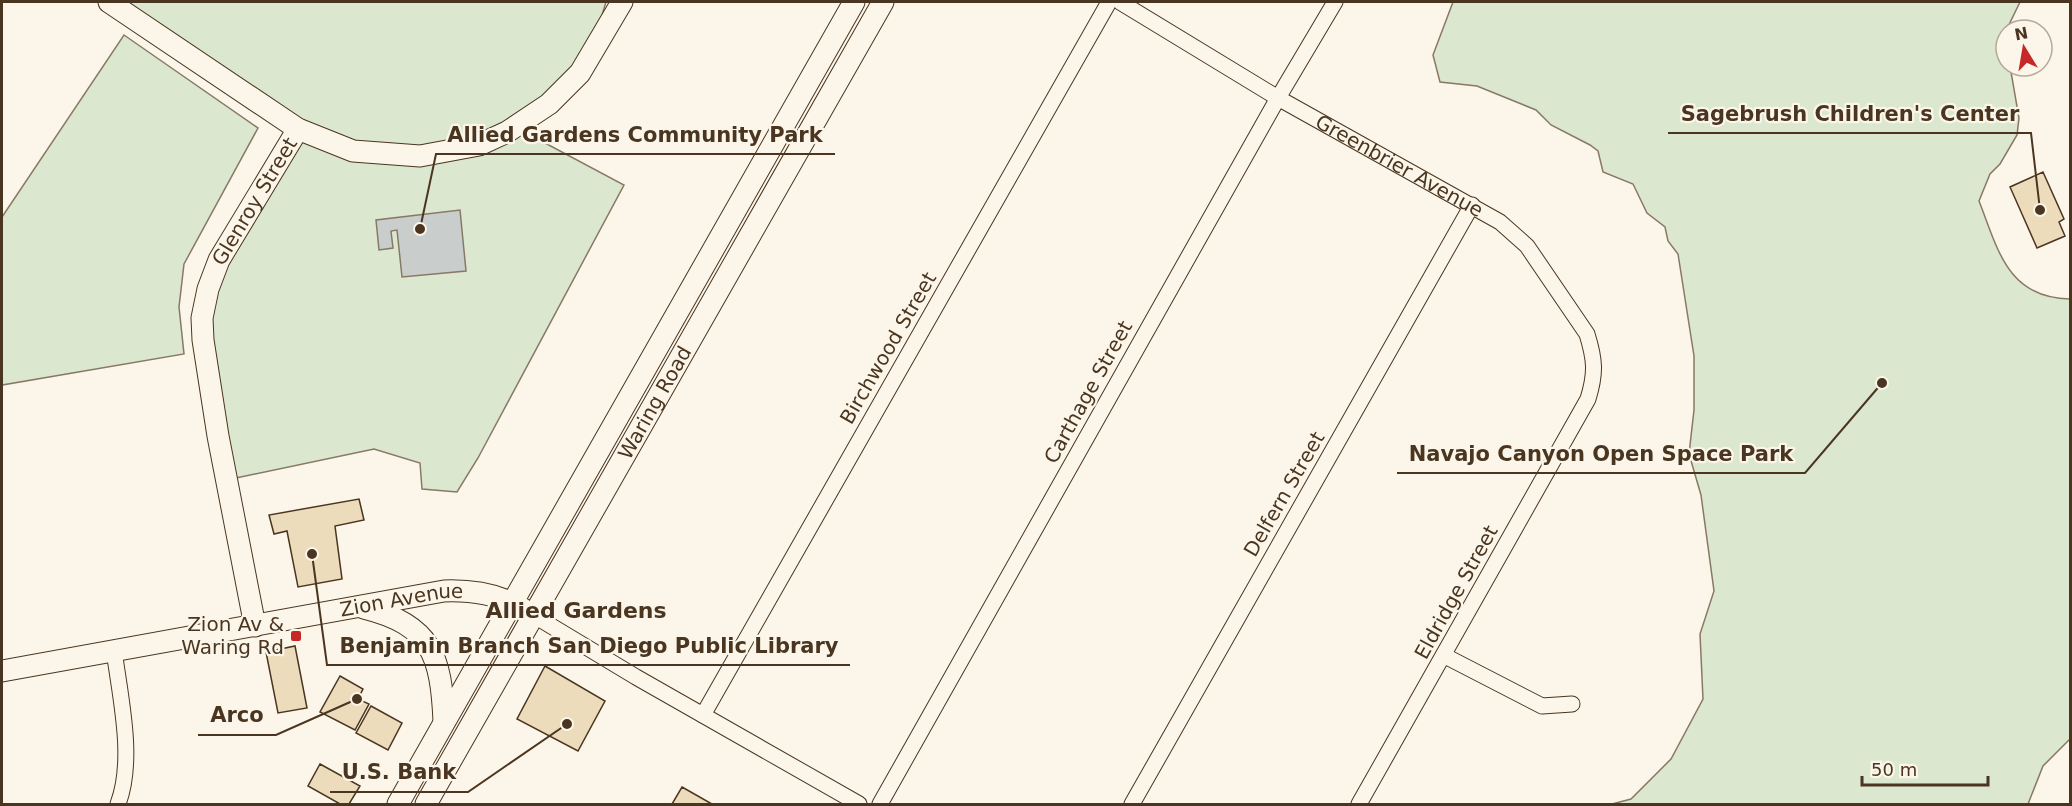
<svg xmlns="http://www.w3.org/2000/svg" width="2072" height="806" font-family="'DejaVu Sans',sans-serif">
  <style>
    .green { fill: #dce7d0; stroke: #887966; stroke-width: 1.5 }
    .water { fill: #c9cecd; stroke: #887966; stroke-width: 1.5 }
    .building { fill: #ecdcbc; stroke: #4a3520; stroke-width: 1.5 }
    .lines { fill: none; stroke-linecap: round; stroke-linejoin: round }
    .street-casing { stroke: #4a3520; stroke-width: 17 }
    .secondary-casing { stroke: #4a3520; stroke-width: 23 }
    .street { stroke: #fbf6e9; stroke-width: 15 }
    .secondary { stroke: #fbf6e9; stroke-width: 21 }
    .poi-dot { fill: #c62828; stroke: #fbf6e9; stroke-width: 2 }
    .labels { text-anchor: middle; dominant-baseline: central; stroke-width: 4.5; stroke-linejoin: round; paint-order: stroke }
    .street-label { font-size: 20px; fill: #4a3520; stroke: #fbf6e9 }
    .poi-label { font-size: 20px; fill: #4a3520; stroke: #fbf6e9; text-anchor: end }
    .quarter-label { font-size: 22px; font-weight: bold; fill: #4a3520; stroke: #fbf6e9 }
    .leader { fill: none; stroke: #4a3520; stroke-width: 2 }
    .callout-dot { fill: #4a3520; stroke: #fbf6e9; stroke-width: 2 }
    .callout-label { font-size: 21px; text-anchor: middle; font-weight: bold; fill: #4a3520; stroke: #fbf6e9; stroke-width: 4.5; stroke-linejoin: round; paint-order: stroke }
  </style>
  <rect width="100%" height="100%" fill="#fbf6e9"/>
  <!-- green -->
  <path class="green" d="M109 2H606L589 58 515 127 624 185 478 458 457 492 422 489 420 463 374 449 231 479 204 312 298 129Z
    M1453 2H2020L2004 35 2006 39V66H2010L2019 118 2017 135 2000 164 1990 174 1979 201C1998 249 2007 298 2070 299V739L2043 766 2028 804H1612L1631 799 1671 759 1703 699 1700 634 1714 591 1701 495 1689 454 1694 410V356L1678 254 1668 241 1665 227 1647 213 1633 184 1603 172 1598 151 1590 145 1551 125 1536 110 1477 86 1440 82 1433 55Z
    M124 35 258 128 184 264 179 307 184 354 2 385V217Z"/>
  <!-- water -->
  <path class="water" d="M460 210 466 271 402 277 397 230 391 231 393 248 379 250 376 220Z"/>
  <!-- building -->
  <path class="building" d="M2043 172 2064 219 2059 222 2065 236 2037 248 2010 187Z
    M359 499 364 520 335 526 342 579 298 587 287 531 274 534 269 515Z
    M295 646 307 708 278 713 266 652Z
    M545 666 605 701 578 751 517 719Z
    M340 676 363 689 358 699 369 704 355 730 320 712Z
    M371 706 402 723 388 750 356 733Z
    M320 764 360 786 349 804H340L308 786Z
    M682 787 712 804H672Z"/>
  <g class="lines">
    <!-- street casing -->
    <g class="street-casing">
      <g id="street">
        <path id="s1" d="M1120 2 1278 98 1500 222 1527 246 1587 334C1595 360 1596 373 1588 399L1359 804"/>
        <path d="M533 615 636 677 859 804"/>
        <path d="M114 650C120 697 135 759 118 804"/>
        <path d="M1445 656 1542 706 1572 704"/>
        <path d="M703 715 1109 2"/>
        <path d="M880 804 1278 98 1335 2"/>
        <path d="M1132 804 1472 205"/>
      </g>
    </g>
    <!-- secondary casing -->
    <g class="secondary-casing">
      <g id="secondary">
        <path d="M109 2 298 129 353 151 420 156 479 145 507 132 549 104 580 73 622 2"/>
        <path d="M364 608C432 625 441 656 444 721"/>
        <path id="s2" d="M255 626 218 436 203 340 202 318 208 289 219 260 298 129"/>
        <path id="s3" d="M2 671 444 591C472 590 499 594 523 609"/>
        <path d="M398 804 854 2"/>
        <path id="s4" d="M426 804 883 2"/>
      </g>
    </g>
    <!-- street -->
    <use href="#street" class="street"/>
    <!-- secondary -->
    <use href="#secondary" class="secondary"/>
  </g>
  <!-- markers -->
  <rect class="poi-dot" x="290" y="630" width="12" height="12" rx="3"/>
  <g class="labels">
    <!-- street labels -->
    <g class="street-label">
      <text stroke="none"><textPath href="#s1" startOffset="324">Greenbrier Avenue</textPath></text>
      <text stroke="none"><textPath href="#s2" startOffset="442">Glenroy Street</textPath></text>
      <text transform="translate(888 348) rotate(-60)">Birchwood Street</text>
      <text transform="translate(1088 392) rotate(-61)">Carthage Street</text>
      <text stroke="none"><textPath href="#s4" startOffset="462">Waring Road</textPath></text>
      <text transform="translate(1284 494) rotate(-60)">Delfern Street</text>
      <text transform="translate(1456 592) rotate(-61)">Eldridge Street</text>
      <text stroke="none"><textPath href="#s3" startOffset="406">Zion Avenue</textPath></text>
    </g>
    <!-- poi labels -->
    <g class="poi-label">
      <text x="284" y="624">Zion Av &amp;<tspan x="284" dy="23">Waring Rd</tspan></text>
    </g>
    <!-- quarter labels -->
    <g class="quarter-label">
      <text x="576" y="610">Allied Gardens</text>
    </g>
  </g>
  <!-- callouts -->
  <path class="leader" d="M2040 210L2031 133H1668M420 229L436 154H835M1882 383L1805 473H1397M312 554L327 665H850M357 699L276 735H198M567 724L468 792H330"/>
  <g class="callout-dot">
    <circle cx="2040" cy="210" r="6"/>
    <circle cx="420" cy="229" r="6"/>
    <circle cx="1882" cy="383" r="6"/>
    <circle cx="312" cy="554" r="6"/>
    <circle cx="357" cy="699" r="6"/>
    <circle cx="567" cy="724" r="6"/>
  </g>
  <g class="callout-label">
    <text x="1850" y="121">Sagebrush Children's Center</text>
    <text x="635" y="142">Allied Gardens Community Park</text>
    <text x="1601" y="461">Navajo Canyon Open Space Park</text>
    <text x="589" y="653">Benjamin Branch San Diego Public Library</text>
    <text x="237" y="722">Arco</text>
    <text x="399" y="779">U.S. Bank</text>
  </g>
  <!-- border -->
  <rect width="2072" height="806" fill="none" stroke="#4a3520" stroke-width="6"/>
  <!-- north arrow -->
  <g transform="translate(2024 48) rotate(349)"><circle r="28" fill="#fbf6e9" stroke="#b4a999" stroke-width="1.5"/>
  <path d="M0-4.5L10 22L0 15L-10 22Z" fill="#c62828"/>
  <text y="-9" font-size="16" font-weight="bold" text-anchor="middle" fill="#4a3520">N</text>
  </g>
  <!-- scale -->
  <path d="M1862 776v9h126v-9" fill="none" stroke="#4a3520" stroke-width="3"/>
  <text x="1871" y="776" font-size="18" fill="#4a3520" stroke="#fbf6e9" stroke-width="4.5" paint-order="stroke">50 m</text>
</svg>
